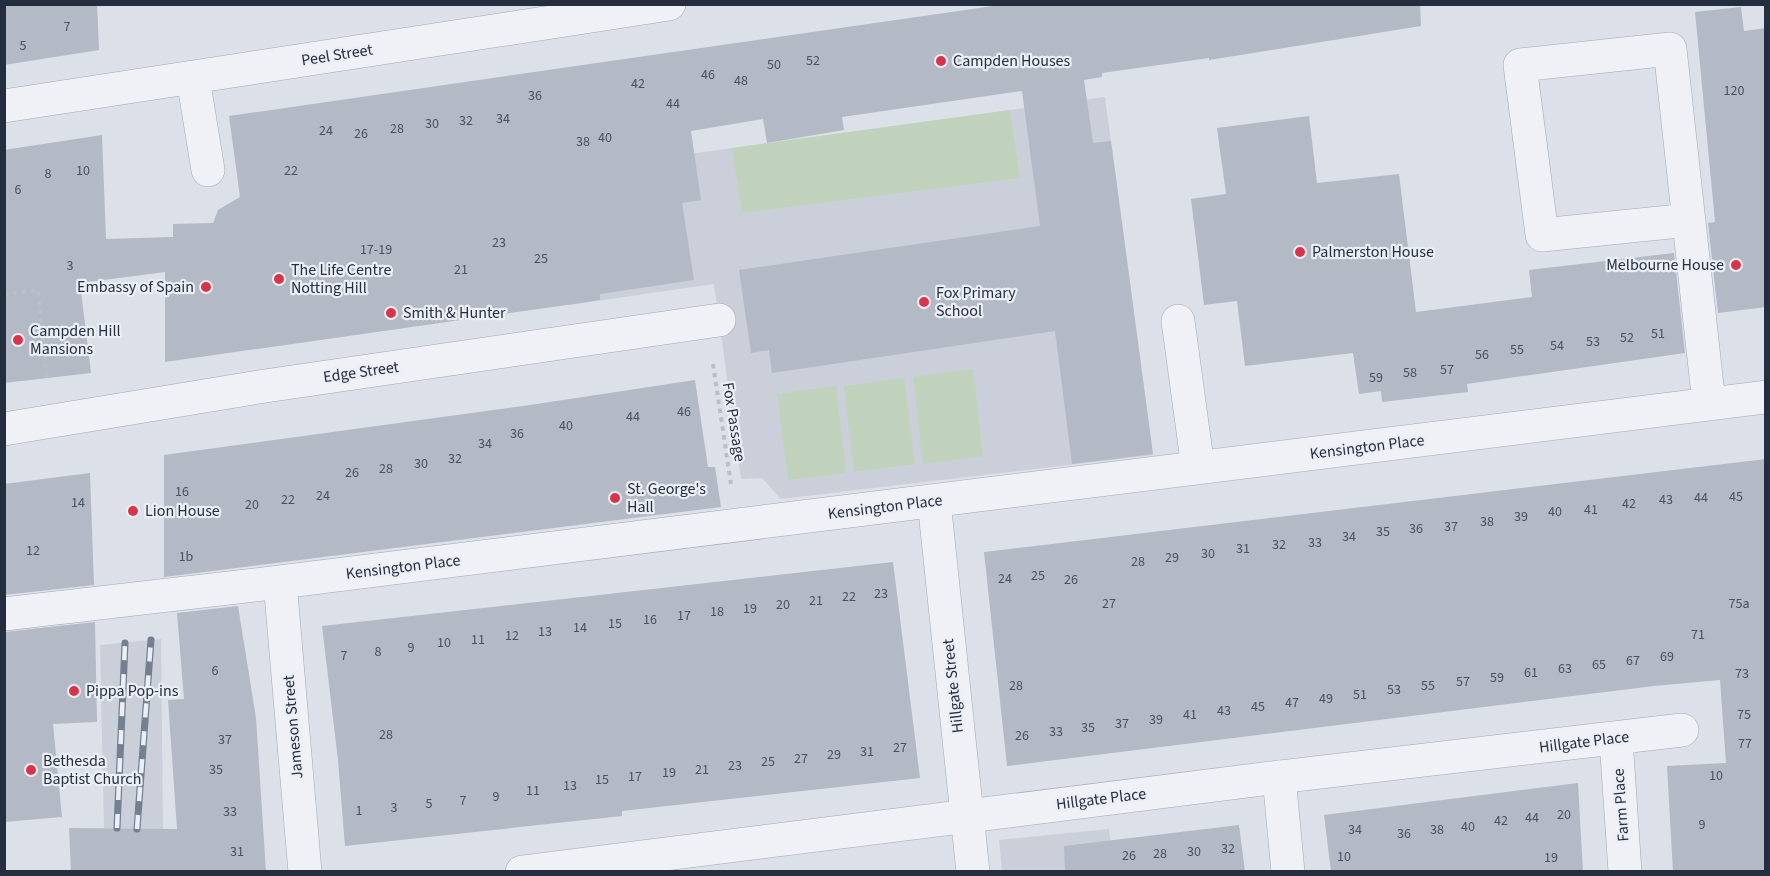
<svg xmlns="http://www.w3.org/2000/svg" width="1770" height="876" font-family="'Source Sans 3',sans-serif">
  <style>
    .built { fill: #cacfda }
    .green { fill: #c1d2bc }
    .building { fill: #b3b9c5 }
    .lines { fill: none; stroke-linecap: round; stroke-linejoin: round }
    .minor-casing { stroke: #a1a7b2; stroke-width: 34 }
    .path { stroke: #babec6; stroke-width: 4; stroke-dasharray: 4.5 4.5; stroke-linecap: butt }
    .minor { stroke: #eff1f6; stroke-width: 33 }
    .rail-casing { stroke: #747f92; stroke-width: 7 }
    .rail { stroke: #ebeff5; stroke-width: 4.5; stroke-dasharray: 14; stroke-linecap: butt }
    .poi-dot { fill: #d9354a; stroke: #ebeff5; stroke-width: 2 }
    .labels { text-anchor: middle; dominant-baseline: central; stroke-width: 4.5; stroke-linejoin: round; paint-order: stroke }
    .number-label { font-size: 14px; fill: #485160 }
    .street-label { font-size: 16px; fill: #252e3f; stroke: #ebeff5 }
    .poi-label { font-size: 16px; fill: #252e3f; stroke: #ebeff5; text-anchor: start }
  </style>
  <rect width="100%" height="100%" fill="#dce0e8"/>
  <!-- built -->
  <path class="built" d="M1105 97 1153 455 781 499 762 478 741 479 714 284 569 305 563 267 667 157Z
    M161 639 163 829 104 828 100 645Z
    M1109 829 1114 871H1002L999 840Z"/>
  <!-- green -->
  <path class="green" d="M1010 110 1020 178 742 213 732 148Z
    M973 369 983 456 923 464 913 377Z
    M904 378 915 464 854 472 844 386Z
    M836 386 846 473 788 480 777 394Z"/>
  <!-- building -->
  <path class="building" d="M4 4H97L99 50 4 65Z
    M1007 4H1420L1421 26 1209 60V58L1102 73V77L1084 80 1093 143 1111 141 1153 454 1072 464 1055 331 772 373 769 350 751 353 739 270 1040 226 1022 91 842 117 844 130 767 143 763 119 691 131 701 200 682 203 694 280 600 294V300L560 306 165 362V272L80 283 91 373 4 383V150L102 135 106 239 173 237V224L213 223 218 210 240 197 229 116Z
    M1741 7 1744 31 1766 28V307L1718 313 1708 223 1715 222 1695 12Z
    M1309 116 1317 183 1399 174 1416 312 1532 297 1529 270 1674 253 1685 353 1467 384 1468 392 1382 402 1381 391 1359 394 1353 353 1245 366 1237 301 1204 305 1191 199 1226 194 1217 128Z
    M695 380 708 467H715L721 507 164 577V455L530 405Z
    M1766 459V872H1673L1667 766 1726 763 1720 680 1654 686 1007 766 984 552Z
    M90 473 94 585 4 595V484Z
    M893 562 920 778 622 811V816L345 846 338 760 322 626Z
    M238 606 256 718 266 872H71L69 828 177 829 168 700 184 699 177 613Z
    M95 622 97 722 53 724 62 817 4 822V632Z
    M1578 783 1583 872H1331L1324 815Z
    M1239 825 1245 872H1065L1064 846Z"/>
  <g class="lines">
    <!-- minor casing -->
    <g class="minor-casing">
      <path id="minor" d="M193 78 208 170
        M4 106 669 4
        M1689 220 1542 235 1520 65 1670 49 1709 404
        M1178 321 1198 468
        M4 429 265 386 719 320
        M934 501 973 872
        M280 582 305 872
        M4 614 280 582 1766 397
        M1616 739 1625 872
        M1279 777 1288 872
        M522 872 1279 777 1682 730"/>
    </g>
    <!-- path -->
    <path class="path" d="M4 294 38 290 47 379
      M713 364 731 484"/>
    <!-- minor -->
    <use href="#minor" class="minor"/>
    <!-- rail casing -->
    <g class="rail-casing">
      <path id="rail" d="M117 828 125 643
        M137 829 151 640"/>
    </g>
    <!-- rail -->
    <use href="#rail" class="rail"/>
  </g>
  <!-- markers -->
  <g class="poi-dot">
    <circle cx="941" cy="61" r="6"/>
    <circle cx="1300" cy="252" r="6"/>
    <circle cx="1736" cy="265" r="6"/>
    <circle cx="279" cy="279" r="6"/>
    <circle cx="206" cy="287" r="6"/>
    <circle cx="924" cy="302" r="6"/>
    <circle cx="391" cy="313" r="6"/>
    <circle cx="18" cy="340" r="6"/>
    <circle cx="615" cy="498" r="6"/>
    <circle cx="133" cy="511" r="6"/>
    <circle cx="74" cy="691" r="6"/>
    <circle cx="31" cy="770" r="6"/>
  </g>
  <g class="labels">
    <!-- number labels -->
    <g class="number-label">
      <text x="67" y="27">7</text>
      <text x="23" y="46">5</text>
      <text x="813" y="61">52</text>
      <text x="774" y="65">50</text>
      <text x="708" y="75">46</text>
      <text x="741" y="81">48</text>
      <text x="638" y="84">42</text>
      <text x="1734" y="91">120</text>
      <text x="535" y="96">36</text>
      <text x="673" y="104">44</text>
      <text x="503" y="119">34</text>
      <text x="466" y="121">32</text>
      <text x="432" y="124">30</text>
      <text x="397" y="129">28</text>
      <text x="326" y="131">24</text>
      <text x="361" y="134">26</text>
      <text x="605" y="138">40</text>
      <text x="583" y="142">38</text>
      <text x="83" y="171">10</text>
      <text x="291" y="171">22</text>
      <text x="48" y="174">8</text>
      <text x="18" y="190">6</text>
      <text x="499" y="243">23</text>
      <text x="376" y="250">17-19</text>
      <text x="541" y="259">25</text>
      <text x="70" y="266">3</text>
      <text x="461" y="270">21</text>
      <text x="1658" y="334">51</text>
      <text x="1627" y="338">52</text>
      <text x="1593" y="342">53</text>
      <text x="1557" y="346">54</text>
      <text x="1517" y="350">55</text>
      <text x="1482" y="355">56</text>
      <text x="1447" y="370">57</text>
      <text x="1410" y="373">58</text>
      <text x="1376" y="378">59</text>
      <text x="684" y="412">46</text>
      <text x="633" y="417">44</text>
      <text x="566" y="426">40</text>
      <text x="517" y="434">36</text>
      <text x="485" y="444">34</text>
      <text x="455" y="459">32</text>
      <text x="421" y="464">30</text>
      <text x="386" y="469">28</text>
      <text x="352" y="473">26</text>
      <text x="182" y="492">16</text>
      <text x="323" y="496">24</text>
      <text x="1736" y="497">45</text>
      <text x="1701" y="498">44</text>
      <text x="288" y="500">22</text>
      <text x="1666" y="500">43</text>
      <text x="78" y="503">14</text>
      <text x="1629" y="504">42</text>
      <text x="252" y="505">20</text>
      <text x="1591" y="510">41</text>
      <text x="1555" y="512">40</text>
      <text x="1521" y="517">39</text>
      <text x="1487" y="522">38</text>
      <text x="1451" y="527">37</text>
      <text x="1416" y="529">36</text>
      <text x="1383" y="532">35</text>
      <text x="1349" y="537">34</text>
      <text x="1315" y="543">33</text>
      <text x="1279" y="545">32</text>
      <text x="1243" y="549">31</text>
      <text x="33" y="551">12</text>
      <text x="1208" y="554">30</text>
      <text x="186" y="557">1b</text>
      <text x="1172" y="558">29</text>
      <text x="1138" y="562">28</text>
      <text x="1038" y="576">25</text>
      <text x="1005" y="579">24</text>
      <text x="1071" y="580">26</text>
      <text x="881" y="594">23</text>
      <text x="849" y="597">22</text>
      <text x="816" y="601">21</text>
      <text x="1109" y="604">27</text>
      <text x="1739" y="604">75a</text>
      <text x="783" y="605">20</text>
      <text x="750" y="609">19</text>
      <text x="717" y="612">18</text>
      <text x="684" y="616">17</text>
      <text x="650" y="620">16</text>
      <text x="615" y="624">15</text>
      <text x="580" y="628">14</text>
      <text x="545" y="632">13</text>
      <text x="1698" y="635">71</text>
      <text x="512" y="636">12</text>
      <text x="478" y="640">11</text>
      <text x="444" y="643">10</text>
      <text x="411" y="648">9</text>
      <text x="378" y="652">8</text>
      <text x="344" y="656">7</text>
      <text x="1667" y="657">69</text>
      <text x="1633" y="661">67</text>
      <text x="1599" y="665">65</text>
      <text x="1565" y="669">63</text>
      <text x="215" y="671">6</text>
      <text x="1531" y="673">61</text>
      <text x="1742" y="674">73</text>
      <text x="1497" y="678">59</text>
      <text x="1463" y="682">57</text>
      <text x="1016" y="686">28</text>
      <text x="1428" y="686">55</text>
      <text x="1394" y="690">53</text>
      <text x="1360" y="695">51</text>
      <text x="1326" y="699">49</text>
      <text x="1292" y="703">47</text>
      <text x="1258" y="707">45</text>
      <text x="1224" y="711">43</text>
      <text x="1190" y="715">41</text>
      <text x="1744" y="715">75</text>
      <text x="1156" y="720">39</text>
      <text x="1122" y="724">37</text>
      <text x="1088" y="728">35</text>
      <text x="1056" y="732">33</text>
      <text x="386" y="735">28</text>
      <text x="1022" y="736">26</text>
      <text x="225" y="740">37</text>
      <text x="1745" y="744">77</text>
      <text x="900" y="748">27</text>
      <text x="867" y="752">31</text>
      <text x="834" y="755">29</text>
      <text x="801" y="759">27</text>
      <text x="768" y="762">25</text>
      <text x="735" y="766">23</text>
      <text x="216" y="770">35</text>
      <text x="702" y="770">21</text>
      <text x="669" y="773">19</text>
      <text x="1716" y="776">10</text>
      <text x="635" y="777">17</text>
      <text x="602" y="780">15</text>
      <text x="570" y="786">13</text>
      <text x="533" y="791">11</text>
      <text x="496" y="797">9</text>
      <text x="463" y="801">7</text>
      <text x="429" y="804">5</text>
      <text x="394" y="808">3</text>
      <text x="359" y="811">1</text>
      <text x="230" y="812">33</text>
      <text x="1564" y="815">20</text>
      <text x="1532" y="818">44</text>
      <text x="1501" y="821">42</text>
      <text x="1702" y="825">9</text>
      <text x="1468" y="827">40</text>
      <text x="1355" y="830">34</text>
      <text x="1437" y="830">38</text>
      <text x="1404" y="834">36</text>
      <text x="1228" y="849">32</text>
      <text x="237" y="852">31</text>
      <text x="1194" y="852">30</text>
      <text x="1160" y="854">28</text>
      <text x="1129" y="856">26</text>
      <text x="1344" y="857">10</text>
      <text x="1551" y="858">19</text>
    </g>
    <!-- street labels -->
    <g class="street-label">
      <text transform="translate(337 55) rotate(-9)">Peel Street</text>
      <text transform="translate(361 372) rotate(-8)">Edge Street</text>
      <text transform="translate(734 422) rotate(81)">Fox Passage</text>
      <text transform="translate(1367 447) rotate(-7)">Kensington Place</text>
      <text transform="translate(885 507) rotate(-7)">Kensington Place</text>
      <text transform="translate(403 567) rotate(-7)">Kensington Place</text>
      <text transform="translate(953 686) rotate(-96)">Hillgate Street</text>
      <text transform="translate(293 727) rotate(-95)">Jameson Street</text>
      <text transform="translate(1584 742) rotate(-7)">Hillgate Place</text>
      <text transform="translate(1101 799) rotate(-7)">Hillgate Place</text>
      <text transform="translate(1621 805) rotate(-94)">Farm Place</text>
    </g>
    <!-- poi labels -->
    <g class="poi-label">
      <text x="953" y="61">Campden Houses</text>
      <text x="1312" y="252">Palmerston House</text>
      <text x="1724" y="265" text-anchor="end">Melbourne House</text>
      <text x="291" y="270">The Life Centre<tspan x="291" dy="18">Notting Hill</tspan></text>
      <text x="194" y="287" text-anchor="end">Embassy of Spain</text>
      <text x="936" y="293">Fox Primary<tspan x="936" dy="18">School</tspan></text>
      <text x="403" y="313">Smith &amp; Hunter</text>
      <text x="30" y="331">Campden Hill<tspan x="30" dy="18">Mansions</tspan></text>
      <text x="627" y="489">St. George's<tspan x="627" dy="18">Hall</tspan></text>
      <text x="145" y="511">Lion House</text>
      <text x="86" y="691">Pippa Pop-ins</text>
      <text x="43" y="761">Bethesda<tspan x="43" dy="18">Baptist Church</tspan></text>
    </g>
  </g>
  <!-- border -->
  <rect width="1770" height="876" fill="none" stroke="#252e3f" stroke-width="12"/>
</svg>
